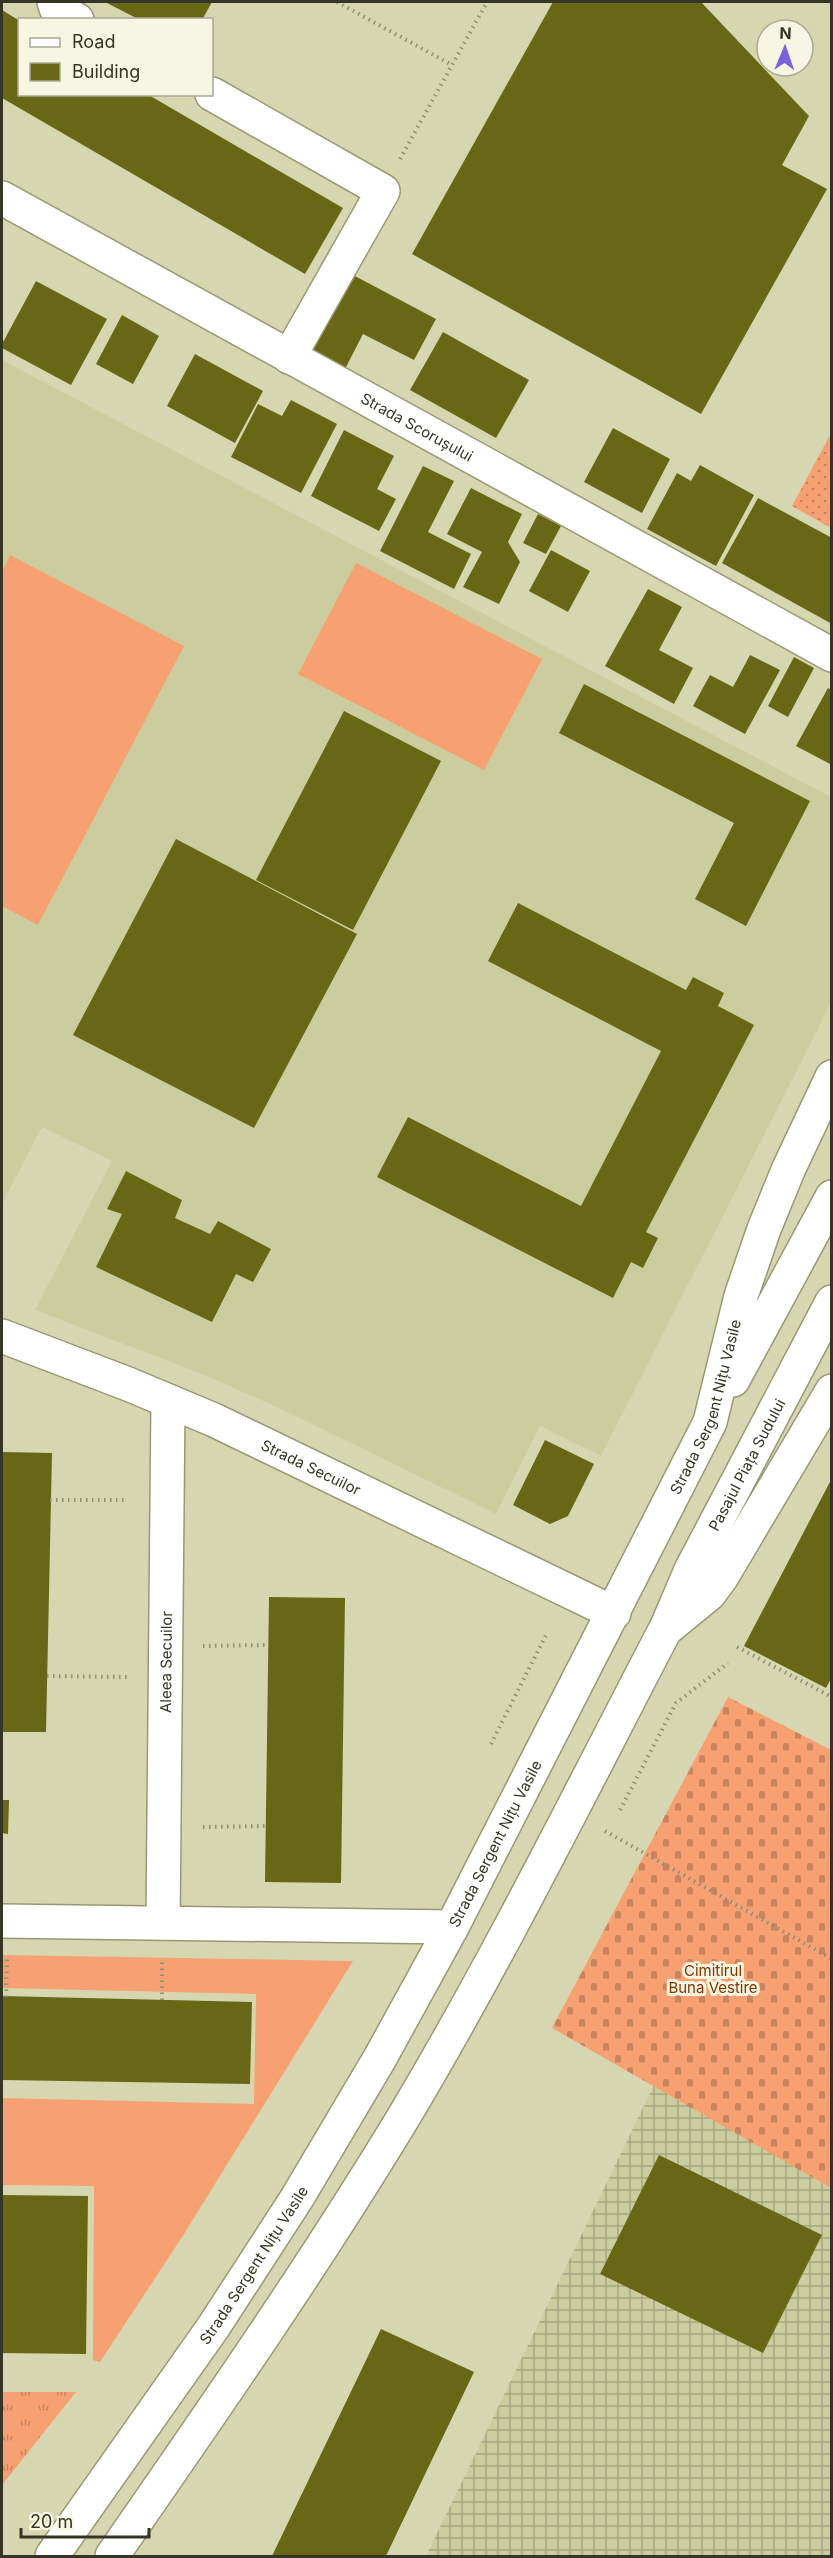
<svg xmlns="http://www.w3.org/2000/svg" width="833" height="2558" font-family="Inter,sans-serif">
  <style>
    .built { fill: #cccd9f }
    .industrial { fill: url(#industrial-grid) }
    .grass { fill: url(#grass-dots) }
    .cemetery { fill: url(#cemetery-stones) }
    .park { fill: url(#park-tufts) }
    .garden { fill: #f7a072 }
    .building { fill: #686715 }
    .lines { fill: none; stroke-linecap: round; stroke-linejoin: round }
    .minor-casing { stroke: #989974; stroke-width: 36 }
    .tertiary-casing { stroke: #989974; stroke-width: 36 }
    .secondary-casing { stroke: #989974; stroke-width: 36 }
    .path { stroke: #8e8f72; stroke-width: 4; stroke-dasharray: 1.5 4.5; stroke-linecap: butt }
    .minor { stroke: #fff; stroke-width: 33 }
    .tertiary { stroke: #fff; stroke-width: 33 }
    .secondary { stroke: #fff; stroke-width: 33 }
    .labels { text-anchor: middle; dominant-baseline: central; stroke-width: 6; stroke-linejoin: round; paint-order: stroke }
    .street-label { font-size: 15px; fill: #353526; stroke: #f6f6e3 }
    .park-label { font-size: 15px; fill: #7f3600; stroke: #f6f6e3 }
  </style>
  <defs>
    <pattern id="industrial-grid" width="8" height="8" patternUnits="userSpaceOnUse" patternTransform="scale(1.5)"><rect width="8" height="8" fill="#cccd9f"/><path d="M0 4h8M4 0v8" fill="none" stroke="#a6a781"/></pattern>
    <pattern id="grass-dots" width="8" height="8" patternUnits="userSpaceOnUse" patternTransform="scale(1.5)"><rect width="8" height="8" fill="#f7a072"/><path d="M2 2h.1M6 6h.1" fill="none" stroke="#c9835d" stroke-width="1.8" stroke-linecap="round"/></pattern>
    <pattern id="cemetery-stones" width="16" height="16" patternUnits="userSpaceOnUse" patternTransform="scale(1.5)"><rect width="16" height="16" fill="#f7a072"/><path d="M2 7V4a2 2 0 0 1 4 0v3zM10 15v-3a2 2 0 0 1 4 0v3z" fill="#c9835d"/></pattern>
    <pattern id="park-tufts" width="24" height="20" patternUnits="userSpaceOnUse" patternTransform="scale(1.5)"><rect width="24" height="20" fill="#f7a072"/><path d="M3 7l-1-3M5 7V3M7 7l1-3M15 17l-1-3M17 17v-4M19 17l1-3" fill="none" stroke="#c9835d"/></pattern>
  </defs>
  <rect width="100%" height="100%" fill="#d6d7b0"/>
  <!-- built -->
  <path class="built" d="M2 360 831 797 832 999 821 1023 601 1456 540 1426 496 1514 279 1408 202 1374 35 1310 112 1161 42 1127 2 1204Z"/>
  <!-- industrial -->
  <path class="industrial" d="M654 2085 831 2188V2556H426Z"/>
  <!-- grass -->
  <path class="grass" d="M831 433V528L792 506Z"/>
  <!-- cemetery -->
  <path class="cemetery" d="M728 1697 831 1750V2188L552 2028Z"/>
  <!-- park -->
  <path class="park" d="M2 2392H76L2 2485Z"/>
  <!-- garden -->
  <path class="garden" d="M10 555 184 646 38 925 2 906V572Z
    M356 563 542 659 484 770 298 674Z
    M2 1955 353 1961 184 2234 100 2362 93 2360 94 2186 2 2185V2098L254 2104 256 1994 2 1988Z"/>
  <!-- building -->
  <path class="building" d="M105 2H212L202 20H140Z
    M553 2H701L809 116 782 165 827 189 701 414 412 254Z
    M2 10 20 21V94H147L343 208 305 274 2 98Z
    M353 275 436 319 414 360 363 334 344 371 311 354Z
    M36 281 107 319 71 385 2 348V344Z
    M122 315 159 336 133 384 96 364Z
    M443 332 529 380 496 438 410 390Z
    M195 354 263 391 235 443 167 406Z
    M291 400 337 424 301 493 231 457 258 404 282 416Z
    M613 428 670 459 642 513 584 482Z
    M344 430 394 456 377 489 396 499 379 531 311 496Z
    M700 465 754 495 716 566 647 529 677 473 691 481Z
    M423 466 454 481 428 532 471 554 454 589 380 551Z
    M471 488 522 514 508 542 520 562 499 604 463 587 482 552 447 534Z
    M758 498 832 538V624L722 563Z
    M538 514 561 526 546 554 523 543Z
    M551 550 590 571 568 612 529 591Z
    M648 589 682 607 659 650 693 668 674 704 605 666Z
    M750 655 780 670 745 734 693 706 710 675 733 687Z
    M794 657 814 668 788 717 768 706Z
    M584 684 810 801 746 926 695 899 734 823 559 733Z
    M828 688 832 690V765L796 746Z
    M344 711 441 761 353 930 256 880Z
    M176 839 357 934 254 1128 73 1035Z
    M518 903 686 990 693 977 724 993 718 1006 754 1025 646 1232 658 1238 643 1268 631 1262 613 1298 377 1177 408 1117 581 1206 661 1051 488 961Z
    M126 1171 182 1200 175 1218 210 1234 218 1221 271 1249 253 1282 236 1274 212 1322 96 1267 122 1214 107 1209Z
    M545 1440 594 1464 568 1516 550 1524 513 1505Z
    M2 1452 52 1453 46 1732H2Z
    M832 1478V1677L826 1688 744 1646Z
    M269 1597 345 1598 341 1883 265 1882Z
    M2 1800H9L8 1834 2 1833Z
    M2 1996 252 2002 250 2084 2 2080Z
    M659 2155 822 2235 763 2353 600 2274Z
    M2 2195 88 2196 86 2354 2 2353Z
    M381 2329 474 2372 417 2491 386 2556H272Z"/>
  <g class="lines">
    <!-- minor casing -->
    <g class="minor-casing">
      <g id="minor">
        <path d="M54 2 56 8 77 20"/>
        <path d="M212 94 383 191 289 357"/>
        <path id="s1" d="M2 198 832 655"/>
        <path d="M2 1921 452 1927"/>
        <path id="s2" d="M163 1923 168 1401"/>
      </g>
    </g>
    <!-- tertiary casing -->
    <g class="tertiary-casing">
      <g id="tertiary">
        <path id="s3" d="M2 1336 128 1384 214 1420 614 1613"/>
      </g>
    </g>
    <!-- secondary casing -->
    <g class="secondary-casing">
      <g id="secondary">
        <path d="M733 1380 832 1197"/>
        <path id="s4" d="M667 1626 691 1570 832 1302"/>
        <path id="s5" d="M52 2556 214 2326 297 2198 380 2058 452 1927 710 1422 741 1296 764 1229 789 1168 832 1077"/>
        <path d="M112 2556C212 2412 312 2268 403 2118 498 1959 580 1793 665 1630L709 1594 721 1578 832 1391"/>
      </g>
    </g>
    <!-- path -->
    <path class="path" d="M337 2 452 65
      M400 159 487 2
      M50 1500H128
      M203 1646 268 1645
      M737 1647 832 1697
      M47 1676 128 1677
      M491 1744 546 1635
      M620 1810 676 1703 728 1663
      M203 1827 266 1826
      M605 1831 832 1959
      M6 1997 7 1958
      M162 2000V1962"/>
    <!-- minor -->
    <use href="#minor" class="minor"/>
    <!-- tertiary -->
    <use href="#tertiary" class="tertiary"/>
    <!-- secondary -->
    <use href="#secondary" class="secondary"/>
  </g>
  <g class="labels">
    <!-- street labels -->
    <g class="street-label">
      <text stroke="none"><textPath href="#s1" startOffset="474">Strada Scorușului</textPath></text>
      <text stroke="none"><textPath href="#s5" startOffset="1326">Strada Sergent Nițu Vasile</textPath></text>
      <text stroke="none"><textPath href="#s4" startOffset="180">Pasajul Piața Sudului</textPath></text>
      <text stroke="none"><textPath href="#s3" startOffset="336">Strada Secuilor</textPath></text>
      <text stroke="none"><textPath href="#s2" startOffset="261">Aleea Secuilor</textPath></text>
      <text stroke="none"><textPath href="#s5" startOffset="840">Strada Sergent Nițu Vasile</textPath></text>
      <text stroke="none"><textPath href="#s5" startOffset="354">Strada Sergent Nițu Vasile</textPath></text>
    </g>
    <!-- park labels -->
    <g class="park-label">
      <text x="713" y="1970">Cimitirul<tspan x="713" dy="17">Buna Vestire</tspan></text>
    </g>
  </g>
  <!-- border -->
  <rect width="833" height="2558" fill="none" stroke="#353526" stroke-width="6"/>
  <!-- legend -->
  <rect x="18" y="18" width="195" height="78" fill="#f6f6e3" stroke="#a9a997" stroke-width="1.5"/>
  <rect x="30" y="38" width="30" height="9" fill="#ffffff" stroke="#a9a997" stroke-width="1.5"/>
  <text x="72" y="48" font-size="18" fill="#353526">Road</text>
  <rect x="30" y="63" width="30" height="18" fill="#686715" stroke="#a9a997" stroke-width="1.5"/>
  <text x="72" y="78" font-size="18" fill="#353526">Building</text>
  <!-- north arrow -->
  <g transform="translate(785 48) rotate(2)"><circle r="28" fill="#f6f6e3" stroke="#a9a997" stroke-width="1.5"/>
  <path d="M0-4.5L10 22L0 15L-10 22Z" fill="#7a62dd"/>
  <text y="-9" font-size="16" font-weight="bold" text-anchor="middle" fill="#353526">N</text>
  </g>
  <!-- scale -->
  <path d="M21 2528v9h128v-9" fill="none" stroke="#353526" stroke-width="3"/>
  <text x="30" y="2528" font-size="18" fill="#353526" stroke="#f6f6e3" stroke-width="4.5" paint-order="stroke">20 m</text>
</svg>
